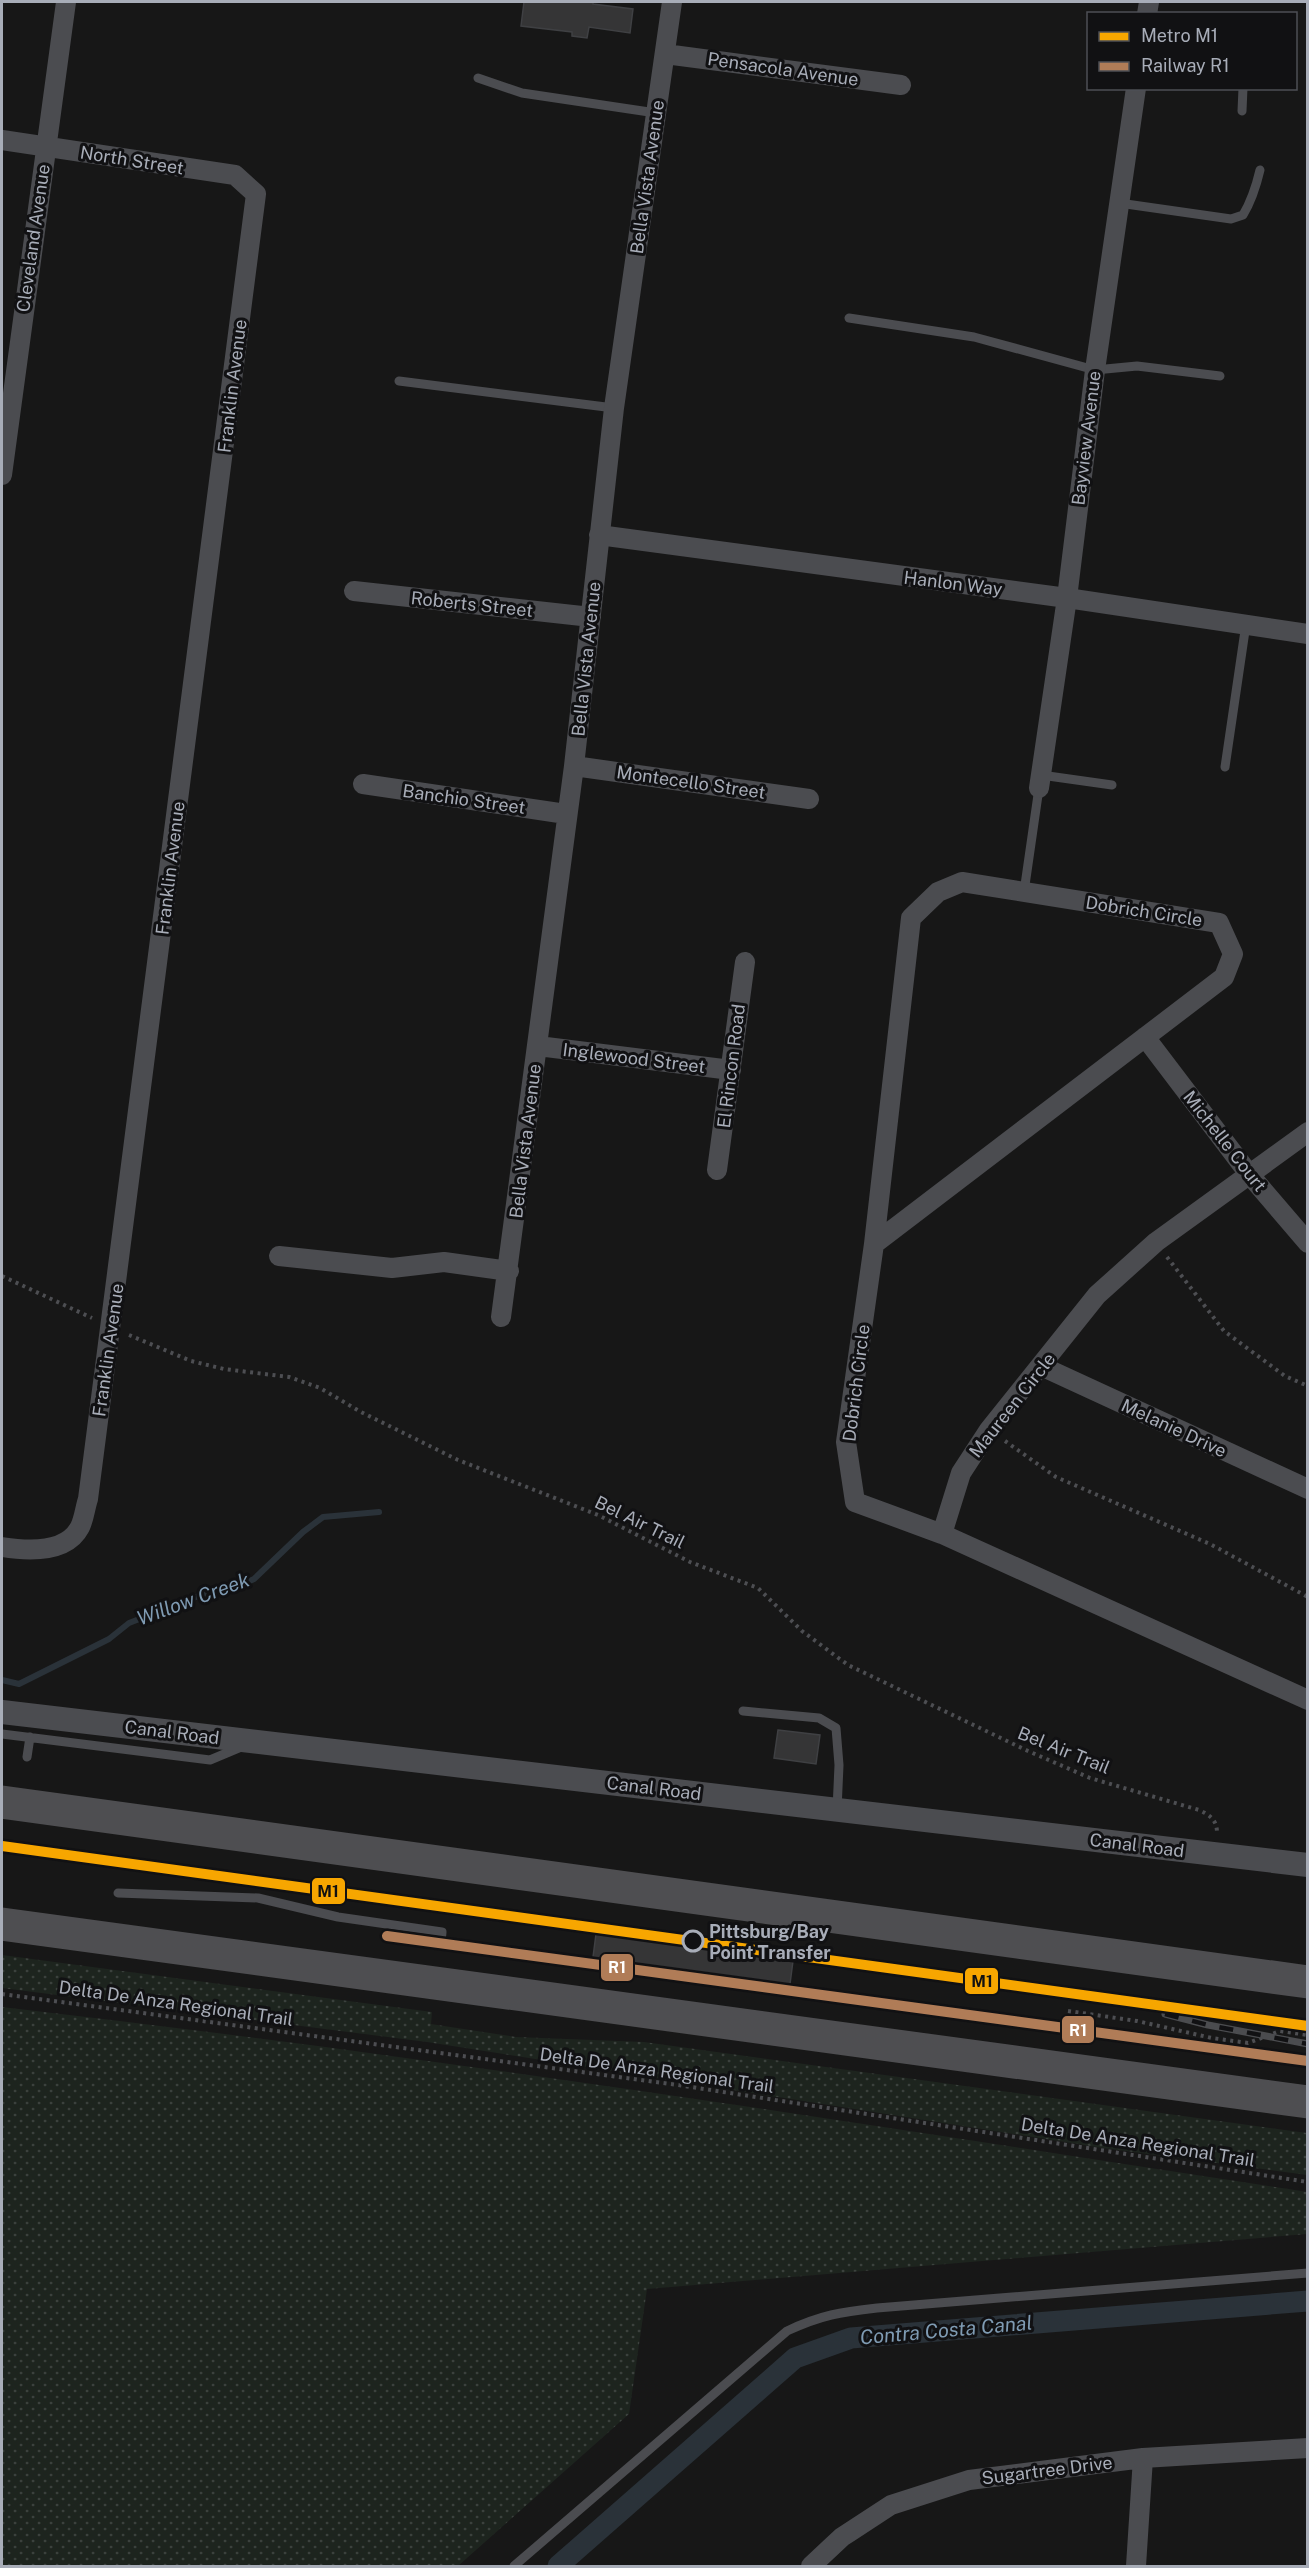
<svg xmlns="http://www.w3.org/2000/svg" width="1309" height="2568" font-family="'Public Sans',sans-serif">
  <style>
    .green { fill: url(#green-dots) }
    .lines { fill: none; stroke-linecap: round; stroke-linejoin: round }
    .stream { stroke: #2a3239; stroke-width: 6 }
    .canal { stroke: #2a3239; stroke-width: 21 }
    .building { fill: #353536; stroke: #3f4043; stroke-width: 1.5 }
    .path { stroke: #4d4e52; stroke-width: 4; stroke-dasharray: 3 4.5; stroke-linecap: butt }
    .service { stroke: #4b4c50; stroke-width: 9 }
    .minor { stroke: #4b4c50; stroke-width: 20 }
    .tertiary { stroke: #4b4c50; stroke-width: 24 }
    .motorway { stroke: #4e4e51; stroke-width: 33 }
    .tram { stroke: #4b4c4f; stroke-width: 1.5 }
    .rail-casing { stroke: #4b4c4f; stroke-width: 7 }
    .rail { stroke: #111113; stroke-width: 4.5; stroke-dasharray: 14; stroke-linecap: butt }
    .rail-1-casing { stroke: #111113; stroke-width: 15 }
    .rail-1 { stroke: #b07c57; stroke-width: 10 }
    .metro-1-casing { stroke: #111113; stroke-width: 15 }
    .metro-1 { stroke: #f7a600; stroke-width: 10 }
    .stop-dot { fill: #111113; stroke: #a8adb8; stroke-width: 3 }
    .labels { text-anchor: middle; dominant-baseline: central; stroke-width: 6; stroke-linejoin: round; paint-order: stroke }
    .street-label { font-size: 18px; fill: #a8adb8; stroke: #111113 }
    .stop-label { font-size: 18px; font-weight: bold; fill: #a8adb8; stroke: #111113; text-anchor: start }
    .water-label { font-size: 20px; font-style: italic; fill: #7f9bb3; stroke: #111113 }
    .line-badge { stroke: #111113; stroke-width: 2 }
    .badge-label { font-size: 16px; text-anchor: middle; font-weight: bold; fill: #fff }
    .pale-badge-label { font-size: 16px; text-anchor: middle; font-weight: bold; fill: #111 }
  </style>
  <defs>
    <pattern id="green-dots" width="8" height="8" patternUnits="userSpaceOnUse" patternTransform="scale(1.5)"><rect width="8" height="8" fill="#1d241e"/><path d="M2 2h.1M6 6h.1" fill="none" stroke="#3b413d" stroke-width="1.8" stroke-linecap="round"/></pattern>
  </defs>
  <rect width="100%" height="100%" fill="#171717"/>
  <!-- green -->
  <path class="green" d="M2 1955 432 2012 431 2024 516 2037 644 2042 1307 2133V2175L1103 2148 427 2042 2 1988Z
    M2 2007C439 2057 873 2125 1307 2192V2234L647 2289 629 2414 458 2566H2Z"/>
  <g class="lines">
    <!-- stream -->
    <path class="stream" d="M2 1680 19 1684 109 1639 129 1623 219 1588 241 1585 254 1579 303 1532 323 1517 379 1512"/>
    <!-- canal -->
    <path class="canal" d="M558 2566 795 2358 851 2338 1308 2301"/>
  </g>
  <!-- building -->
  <path class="building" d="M524 2H593V4L633 9 630 33 589 27 587 38 572 36V32L521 26Z
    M778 1730 820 1735 816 1764 774 1758Z
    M596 1934 793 1961 790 1984 593 1957Z"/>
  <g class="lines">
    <!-- path -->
    <path class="path" d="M1167 1257 1224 1331 1285 1376 1308 1386
      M2 1276 92 1318
      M129 1335 191 1361 224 1369 289 1377 320 1388 361 1412 458 1460 598 1515 690 1562 758 1588 802 1631 848 1665 1028 1751 1090 1778 1199 1810C1210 1815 1217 1820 1217 1833
      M1005 1441 1056 1477 1210 1544 1308 1597
      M2 1994 678 2085 1308 2182
      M1068 2011 1137 2021 1212 2038 1248 2043 1280 2031 1308 2035"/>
    <!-- service -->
    <path class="service" d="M478 78 522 93 656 113
      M1242 111 1243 88
      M1119 203 1231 219 1243 215C1252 200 1256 187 1260 170
      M849 318 974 337 1095 370 1137 366 1220 376
      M399 381 614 408
      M1225 767 1246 624
      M1041 775 1112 785
      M1024 892 1039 788
      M743 1711 819 1718 836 1728 839 1765 837 1810
      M2 1734 210 1760 241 1747
      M27 1757 30 1737
      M118 1893 258 1898 338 1917 442 1932 441 1943
      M514 2566 787 2331C821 2315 841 2312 877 2308L1308 2273"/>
    <!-- minor -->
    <path class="minor" d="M1147 14 1149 2
      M665 54 901 85
      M2 140 235 175 256 194 88 1499C85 1508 84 1519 80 1527 66 1554 27 1551 2 1547
      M2 475 66 2
      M599 535 1067 598 1308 634
      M354 591 591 617
      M574 766 809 799
      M363 784 566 814
      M1039 788 1067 598 1095 370 1136 88
      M1145 1037 1249 1174 1308 1243
      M538 1046 731 1070
      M717 1170 745 962
      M874 1244 1224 977 1233 954 1219 923 962 882 938 892 911 918 874 1244 846 1442 855 1502 942 1534 1308 1700
      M279 1256 392 1268 444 1262 509 1271
      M501 1317 574 766 614 408 672 2
      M1041 1366 1308 1489
      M942 1534 961 1473 989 1430 1097 1295 1156 1242 1308 1132
      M811 2566 842 2537 891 2505 969 2480 1143 2458 1308 2448
      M1136 2566 1143 2458"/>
    <!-- tertiary -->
    <path class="tertiary" d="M2 1712 1308 1865"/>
    <!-- motorway -->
    <path class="motorway" d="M2 1802 1308 1982
      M2 1924 1308 2102"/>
    <!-- tram -->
    <path class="tram" d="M387 1936 499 1951"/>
    <!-- rail casing -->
    <g class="rail-casing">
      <path id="rail" d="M1064 1993 1308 2026
        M1165 2014 1208 2025 1308 2044"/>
    </g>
    <!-- rail -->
    <use href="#rail" class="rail"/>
    <!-- rail-1 casing -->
    <g class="rail-1-casing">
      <path id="rail-1" d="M387 1936 1308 2061"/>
    </g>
    <!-- rail-1 -->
    <use href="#rail-1" class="rail-1"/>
    <!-- metro-1 casing -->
    <g class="metro-1-casing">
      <path id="metro-1" d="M2 1846 1308 2026"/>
    </g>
    <!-- metro-1 -->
    <use href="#metro-1" class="metro-1"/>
  </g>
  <!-- markers -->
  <circle class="stop-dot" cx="693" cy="1941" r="10"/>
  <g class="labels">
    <!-- street labels -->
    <g class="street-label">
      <text transform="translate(783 69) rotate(8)">Pensacola Avenue</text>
      <text transform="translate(132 160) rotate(9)">North Street</text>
      <text transform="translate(647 177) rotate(-82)">Bella Vista Avenue</text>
      <text transform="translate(33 238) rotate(-82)">Cleveland Avenue</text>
      <text transform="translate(232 386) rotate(-83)">Franklin Avenue</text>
      <text transform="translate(1086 438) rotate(-83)">Bayview Avenue</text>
      <text transform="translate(953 583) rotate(7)">Hanlon Way</text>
      <text transform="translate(472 604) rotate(6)">Roberts Street</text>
      <text transform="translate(586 659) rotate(-84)">Bella Vista Avenue</text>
      <text transform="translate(691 782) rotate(8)">Montecello Street</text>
      <text transform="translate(464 799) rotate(8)">Banchio Street</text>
      <text transform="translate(170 868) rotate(-83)">Franklin Avenue</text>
      <text transform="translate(1144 911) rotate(9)">Dobrich Circle</text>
      <text transform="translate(634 1058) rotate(7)">Inglewood Street</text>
      <text transform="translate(731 1066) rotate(-83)">El Rincon Road</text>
      <text transform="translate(525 1141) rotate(-83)">Bella Vista Avenue</text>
      <text transform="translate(1225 1141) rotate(52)">Michelle Court</text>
      <text transform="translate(108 1350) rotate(-82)">Franklin Avenue</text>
      <text transform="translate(856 1383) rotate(-83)">Dobrich Circle</text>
      <text transform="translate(1012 1405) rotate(-52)">Maureen Circle</text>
      <text transform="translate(1174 1428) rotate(25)">Melanie Drive</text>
      <text transform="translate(640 1522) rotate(26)">Bel Air Trail</text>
      <text transform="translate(172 1732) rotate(7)">Canal Road</text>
      <text transform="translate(1064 1750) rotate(22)">Bel Air Trail</text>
      <text transform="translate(654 1788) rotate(7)">Canal Road</text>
      <text transform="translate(1137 1845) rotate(7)">Canal Road</text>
      <text transform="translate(176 2003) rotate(8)">Delta De Anza Regional Trail</text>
      <text transform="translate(657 2070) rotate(8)">Delta De Anza Regional Trail</text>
      <text transform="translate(1138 2142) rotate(9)">Delta De Anza Regional Trail</text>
      <text transform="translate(1047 2470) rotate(-7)">Sugartree Drive</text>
    </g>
    <!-- stop labels -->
    <g class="stop-label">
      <text x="709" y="1931">Pittsburg/Bay<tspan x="709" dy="21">Point Transfer</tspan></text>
    </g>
    <!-- water labels -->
    <g class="water-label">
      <text transform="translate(193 1599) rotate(-20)">Willow Creek</text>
      <text transform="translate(946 2330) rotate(-5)">Contra Costa Canal</text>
    </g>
  </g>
  <g class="line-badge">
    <rect x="311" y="1877" width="35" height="28" rx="6" fill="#f7a600"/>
    <rect x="600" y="1953" width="34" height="29" rx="6" fill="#b07c57"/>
    <rect x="964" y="1967" width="35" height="28" rx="6" fill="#f7a600"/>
    <rect x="1061" y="2015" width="34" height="29" rx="6" fill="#b07c57"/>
  </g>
  <g class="badge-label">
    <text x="617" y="1973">R1</text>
    <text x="1078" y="2036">R1</text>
  </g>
  <g class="pale-badge-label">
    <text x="328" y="1897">M1</text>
    <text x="982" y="1987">M1</text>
  </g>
  <!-- border -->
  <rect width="1309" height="2568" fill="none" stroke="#a8adb8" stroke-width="6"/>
  <!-- legend -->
  <rect x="1087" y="12" width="210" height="78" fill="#111113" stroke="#4d4f55" stroke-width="1.5"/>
  <rect x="1099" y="32" width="30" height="9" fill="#f7a600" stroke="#4d4f55" stroke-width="1.5"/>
  <text x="1141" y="42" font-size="18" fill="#a8adb8">Metro M1</text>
  <rect x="1099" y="62" width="30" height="9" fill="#b07c57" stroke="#4d4f55" stroke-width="1.5"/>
  <text x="1141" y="72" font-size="18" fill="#a8adb8">Railway R1</text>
</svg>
